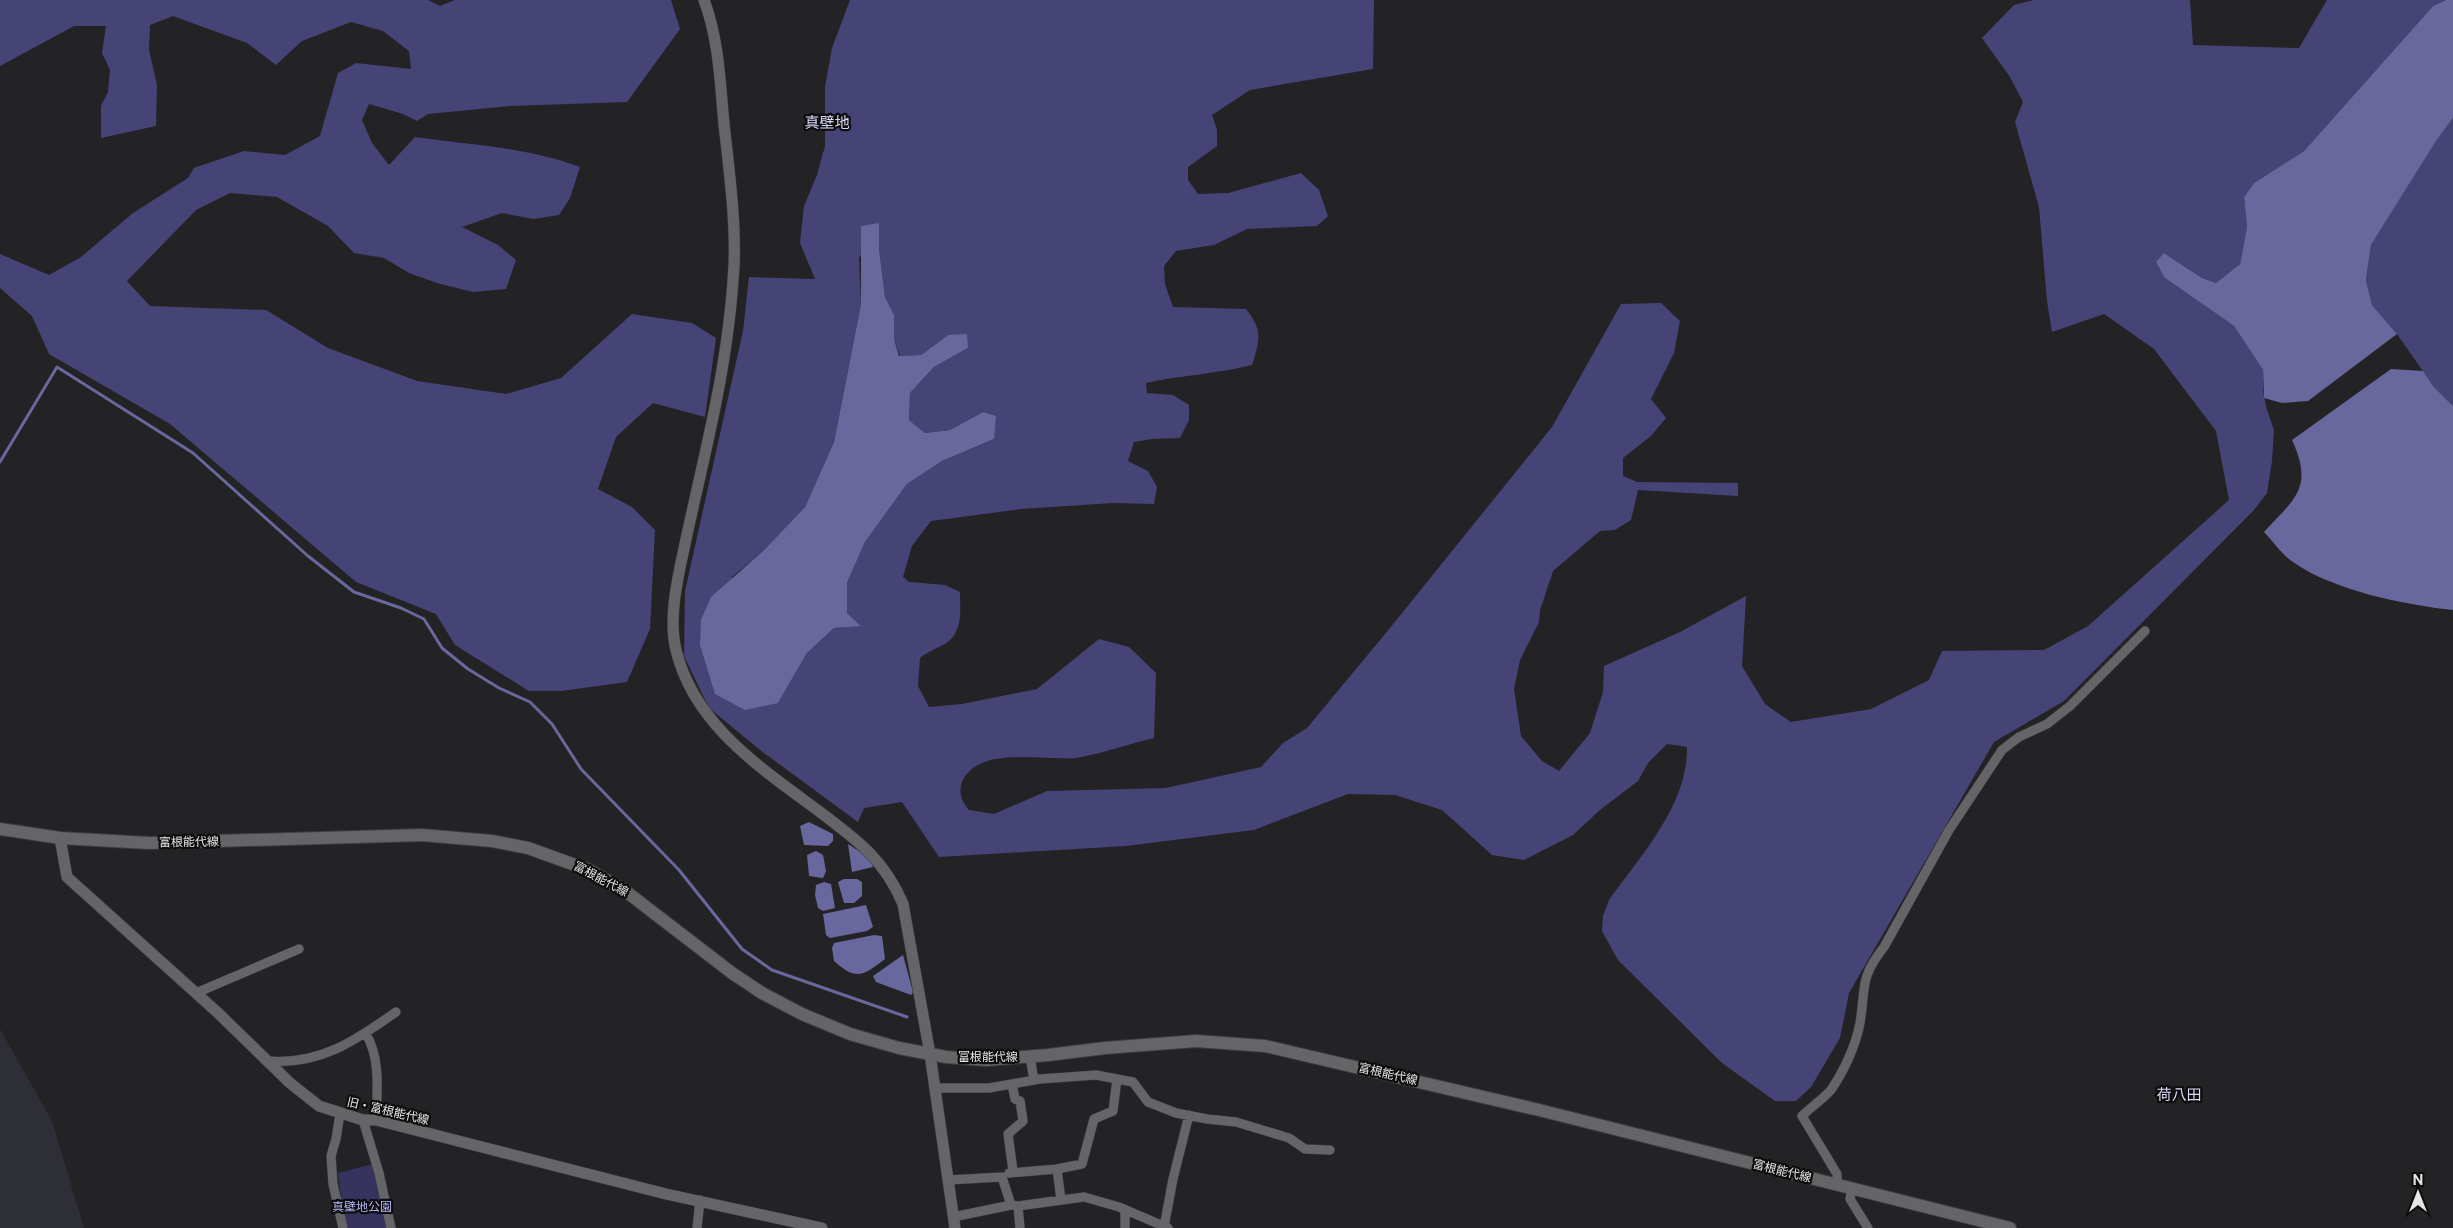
<svg xmlns="http://www.w3.org/2000/svg" width="2453" height="1228" font-family="'Public Sans','Noto Sans JP',sans-serif">
  <style>
    .built { fill: #2e2e36 }
    .green { fill: #36335e }
    .forest { fill: #464377; fill-rule: evenodd }
    .water { fill: #68679e }
    .lines { fill: none; stroke-linecap: round; stroke-linejoin: round }
    .stream { stroke: #68679e; stroke-width: 3 }
    .minor-casing { stroke: #3d3d3f; stroke-width: 10 }
    .tertiary-casing { stroke: #3d3d3f; stroke-width: 12 }
    .secondary-casing { stroke: #3d3d3f; stroke-width: 14 }
    .minor { stroke: #656568; stroke-width: 9 }
    .tertiary { stroke: #656568; stroke-width: 11 }
    .secondary { stroke: #656568; stroke-width: 12 }
    .labels { text-anchor: middle; dominant-baseline: central; stroke-width: 4.5; stroke-linejoin: round; paint-order: stroke }
    .street-label { font-size: 12px; fill: #e6e6e8; stroke: #0d0d0e }
    .park-label { font-size: 12px; fill: #b9b9fb; stroke: #0d0d0e }
    .quarter-label { font-size: 15px; fill: #d8d8f6; stroke: #0d0d0e }
  </style>
  <rect width="100%" height="100%" fill="#232326"/>
  <!-- built -->
  <path class="built" d="M0 1029 52 1121 84 1228H0Z"/>
  <!-- green -->
  <path class="green" d="M373 1164 388 1228H345L338 1173Z"/>
  <!-- forest -->
  <path class="forest" d="M0 0H428L440 6 455 0H671L680 29 627 102 510 106 428 114 417 121 403 114 369 104 362 120 372 143 389 165 415 137C471 145 527 147 580 167L570 198 559 215 533 219 502 213 462 227 498 245 516 260 506 289 473 292 437 283 409 273 384 258 354 253 328 226 277 197 230 193 196 210 127 281 150 306 266 310 328 348 417 381 506 394 561 378 632 314 692 323 716 338 705 417 653 403 616 437 598 489 632 507 655 530 650 629 627 682 561 691H529L455 645 436 614 356 582 170 424 49 354 32 316 0 288V254L49 275 81 257 133 213 188 178 194 168 244 151 285 155 320 136 338 73 356 63 411 69 409 51 383 31 351 22 302 41 276 65 247 43 173 16 150 25 149 50 157 85 156 126 101 138V106L108 92 110 70 102 53 106 26H74L0 66Z
    M850 0H1374L1373 69 1250 90 1212 115 1217 130V146L1188 167V180L1198 194 1228 193 1301 173 1319 190 1328 216 1317 226 1247 229 1214 245 1176 251 1164 266 1165 284 1173 307 1246 309C1263 330 1260 340 1252 365 1217 374 1181 375 1146 383L1147 393 1173 395 1189 405V420L1180 438 1152 439 1134 442 1128 461 1148 471 1157 487 1154 504 1113 503 1021 509 931 521 912 546 903 577 909 582 945 585 960 592C960 607 963 626 951 639 945 646 929 650 920 658L918 686 929 707 962 704 1037 689 1099 639 1129 647 1156 673 1154 738C1128 744 1101 754 1076 758 1044 761 978 745 962 782 958 793 962 802 969 810L994 814 1047 791 1166 788 1261 767 1283 743 1307 728 1390 628 1552 427 1621 304 1661 303 1680 321 1674 353 1651 399 1666 418 1651 436 1623 458V476L1637 482 1738 483V496L1638 490 1631 520 1615 530 1600 531 1553 571 1540 610 1539 622 1520 660 1514 689 1521 736 1542 761 1559 771 1590 733 1603 692 1604 666 1680 632 1746 596 1742 666 1765 704 1791 722 1871 709 1929 680 1942 651 2044 650 2088 626 2229 500 2216 431 2154 349 2104 314 2052 332 2047 301 2039 207 2015 122 2023 102 2010 77 1982 38 2014 5 2034 0H2190L2193 45 2299 48 2327 0H2446L2433 6 2304 151 2254 183 2244 197 2247 227 2240 264 2216 283 2202 278 2164 253 2165 278 2234 326 2263 370V392L2267 410 2274 430 2272 461 2267 493 2254 510 2064 701 1994 742 1849 993 1840 1038 1811 1087 1796 1101H1775L1722 1063 1618 960 1602 931 1603 916 1609 900C1641 855 1688 805 1687 747L1667 744 1648 763 1638 781 1600 810 1573 835 1524 860 1492 855 1442 810 1395 795 1348 794 1254 830 1126 846 939 857 902 802 864 808 858 822 760 750 709 708 684 656 685 591 743 331 749 277 815 279 800 243 804 206 817 175 825 146V87L832 48ZM879 224V249L885 297 894 315V339L900 356 921 355 948 335 968 348 934 367 910 393 909 420 925 433 950 430 983 412 994 439 942 461 907 484 865 542 847 583V613L860 625 834 628 807 653 778 703 732 577 763 551 805 507 834 442 861 304 859 258Z
    M2453 118V406L2434 387 2397 334 2372 305 2366 280 2371 245 2435 142Z"/>
  <!-- water -->
  <path class="water" d="M2446 0H2453V118L2436 141 2371 245 2366 280 2372 305 2397 334 2308 401 2282 403 2264 398 2263 370 2234 326 2165 278 2156 262 2164 253 2202 278 2216 283 2240 264 2247 227 2244 197 2254 183 2304 151 2433 6Z
    M879 223V249L885 297 894 315V339L899 356 921 355 948 335 967 334 968 348 934 367 910 393 909 420 925 433 950 430 983 412 996 416 994 439 942 461 907 484 865 542 847 583V613L861 626 834 628 807 653 778 703 745 710 715 694 700 645 701 620 711 597 763 551 805 507 834 442 861 304V226Z
    M2391 369 2423 371 2434 387 2453 406V610C2405 605 2332 590 2293 562 2282 555 2273 541 2264 532 2295 498 2314 488 2292 440Z
    M809 822 833 834V841L828 846 804 845 800 826Z
    M848 844 871 859 873 867 852 872Z
    M816 851 823 855 826 871 823 878 809 876 807 855Z
    M844 879H857L862 882V896L854 903H844L838 882Z
    M824 882 831 884 835 908 823 911 818 908 815 895 816 885Z
    M866 905 873 927 867 931 830 938 826 935 823 914Z
    M874 935 882 936 885 959C863 976 856 981 834 961L832 948 834 943Z
    M903 955 913 992 911 995 876 982 873 976Z"/>
  <g class="lines">
    <!-- stream -->
    <path class="stream" d="M0 462 57 367 193 453 308 556 354 592 401 608 424 619 442 648 468 669 499 688 530 702 552 724 581 769 679 870 742 949 772 970 907 1017"/>
    <!-- minor casing -->
    <g class="minor-casing">
      <path id="minor" d="M196 993 299 949
        M366 1034C381 1059 377 1092 376 1120
        M1030 1057 1034 1080
        M268 1061C320 1065 355 1041 396 1012
        M1012 1084 1015 1099 1020 1101 1023 1121 1008 1134 1013 1171
        M934 1088H989L1040 1079 1096 1075 1133 1082 1148 1102 1176 1113 1207 1119 1236 1122 1289 1138 1305 1149 1330 1150
        M340 1114 336 1139 331 1156 333 1184 343 1228
        M363 1120 379 1173 391 1228
        M1057 1169 1082 1164 1094 1119 1113 1111 1117 1079
        M1009 1173 1057 1169 1061 1200
        M948 1180 1002 1177 1011 1205 1018 1206 1020 1228
        M1837 1185V1174L1802 1116C1811 1107 1823 1099 1831 1090 1844 1071 1856 1045 1860 1023 1866 987 1859 979 1884 947L1949 830 2002 750 2019 737 2047 724 2070 706 2145 631
        M1852 1188 1850 1199 1868 1228
        M1018 1206 1084 1197 1119 1207 1168 1228
        M953 1217 1011 1205
        M1164 1227 1173 1179 1189 1115
        M697 1228 700 1200
        M1125 1228V1210"/>
    </g>
    <!-- tertiary casing -->
    <g class="tertiary-casing">
      <path id="tertiary" d="M704 0C719 40 720 82 724 124 729 170 736 220 734 266 731 321 722 377 710 431 702 469 693 506 685 544 678 577 668 617 676 650 694 725 761 768 820 812 857 840 884 859 903 904L930 1054 955 1228
        M60 838 67 877 217 1012 290 1083 319 1106 363 1120H376L666 1194 822 1228"/>
    </g>
    <!-- secondary casing -->
    <g class="secondary-casing">
      <path id="secondary" d="M0 829 60 838 149 843 422 835 492 841 528 848 589 870 624 890 732 973 762 993 802 1014 850 1034 899 1048 946 1057 986 1060 1048 1055 1105 1048 1196 1041 1265 1046 1539 1110 2010 1228"/>
    </g>
    <!-- minor -->
    <use href="#minor" class="minor"/>
    <!-- tertiary -->
    <use href="#tertiary" class="tertiary"/>
    <!-- secondary -->
    <use href="#secondary" class="secondary"/>
  </g>
  <g class="labels">
    <!-- street labels -->
    <g class="street-label">
      <text transform="translate(189 842) rotate(-1)">富根能代線</text>
      <text transform="translate(601 879) rotate(28)">富根能代線</text>
      <text x="988" y="1057">富根能代線</text>
      <text transform="translate(1388 1074) rotate(13)">富根能代線</text>
      <text transform="translate(388 1111) rotate(13)">旧・富根能代線</text>
      <text transform="translate(1782 1171) rotate(14)">富根能代線</text>
    </g>
    <!-- park labels -->
    <g class="park-label">
      <text x="362" y="1207">真壁地公園</text>
    </g>
    <!-- quarter labels -->
    <g class="quarter-label">
      <text x="827" y="122">真壁地</text>
      <text x="2179" y="1094">荷八田</text>
    </g>
  </g>
  <!-- north arrow -->
  <g transform="translate(2418 1193)" stroke="#0d0d0e" stroke-width="4" paint-order="stroke">
  <path d="M0-4L9 19L0 12L-9 19Z" fill="#e6e6e8"/>
  <text y="-8" font-size="14" font-weight="bold" text-anchor="middle" fill="#e6e6e8">N</text>
  </g>
</svg>
